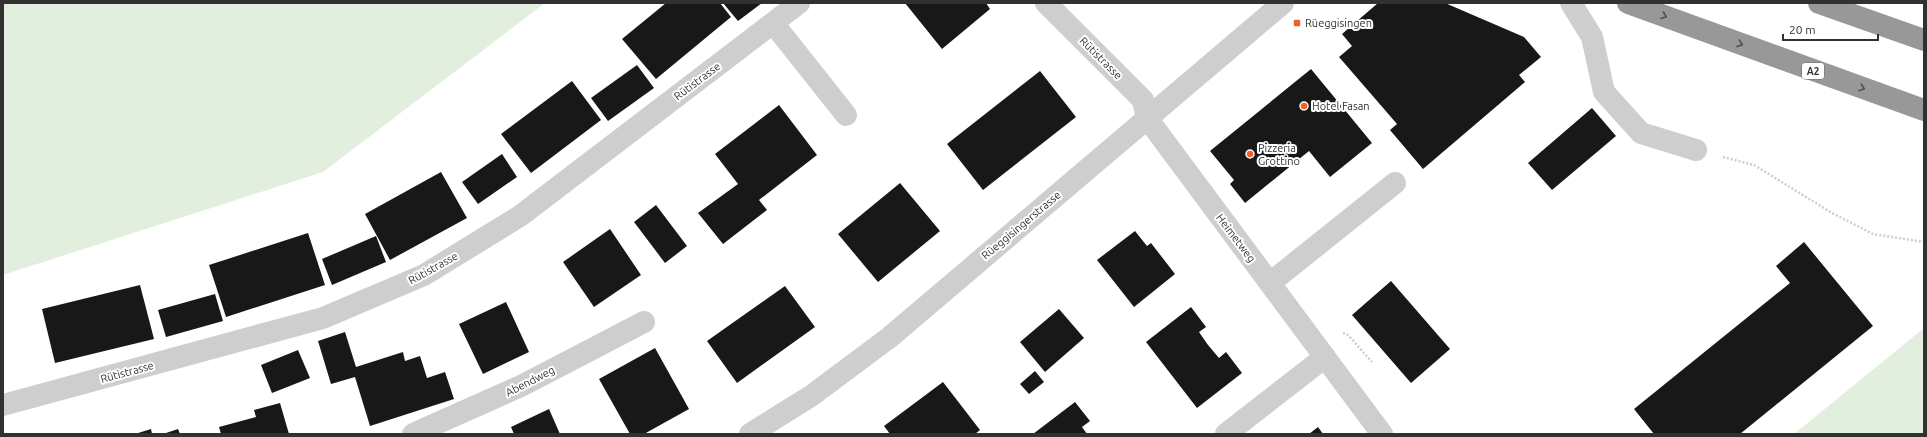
<svg xmlns="http://www.w3.org/2000/svg" width="1927" height="437" font-family="Ubuntu,sans-serif">
  <style>
    .green { fill: #e2efdf }
    .building { fill: #181818 }
    .lines { fill: none; stroke-linecap: round; stroke-linejoin: round }
    .path { stroke: #cecece; stroke-width: 2.5; stroke-dasharray: 2 2; stroke-linecap: butt }
    .minor { stroke: #cecece; stroke-width: 22 }
    .highway { stroke: #989898; stroke-width: 22 }
    .oneway { stroke: #505050 }
    .poi-dot { fill: #f36129; stroke: #fff; stroke-width: 1.5 }
    .labels { text-anchor: middle; dominant-baseline: central; stroke-width: 4; stroke-linejoin: round; paint-order: stroke }
    .shield { fill: #fff; stroke: #6f6f6f; stroke-width: 1 }
    .shield-label { font-size: 10px; font-weight: bold; fill: #313131 }
    .poi-label { font-size: 11px; fill: #313131; stroke: #fff; text-anchor: start }
    .street-label { font-size: 11px; fill: #313131; stroke: #fff }
  </style>
  <rect width="100%" height="100%" fill="#fff"/>
  <!-- green -->
  <path class="green" d="M3 3H545L323 172 3 275Z
    M1924 328V434H1794Z"/>
  <!-- building -->
  <path class="building" d="M666 3H720L731 17 656 79 622 39Z
    M723 3H762L738 21Z
    M905 3H986L990 9 942 49Z
    M1378 3H1445L1524 37 1541 57 1519 75 1525 82 1423 169 1390 130 1397 124 1339 57 1352 46 1342 34Z
    M637 65 654 88 608 121 591 98Z
    M1311 69 1372 143 1330 177 1309 151 1245 203 1230 184 1234 180 1210 151Z
    M1040 71 1076 117 983 190 947 144Z
    M572 81 601 120 531 173 501 134Z
    M779 105 817 155 759 200 767 210 723 244 698 213 738 184 715 154Z
    M1592 108 1616 136 1552 190 1528 163Z
    M502 154 517 177 478 204 462 182Z
    M441 172 467 218 390 260 365 214Z
    M900 183 940 231 878 282 838 234Z
    M656 205 687 246 665 263 634 222Z
    M610 229 641 275 594 307 563 262Z
    M1135 231 1147 246 1151 243 1175 274 1134 307 1097 260Z
    M308 233 325 285 226 317 209 265Z
    M376 236 386 262 332 285 322 259Z
    M1804 242 1873 326 1740 434H1654L1634 409 1790 283 1776 266Z
    M1391 281 1450 349 1411 383 1352 315Z
    M140 285 154 339 55 363 42 309Z
    M785 286 815 327 737 383 707 341Z
    M215 294 223 321 166 337 158 310Z
    M506 302 529 352 483 374 459 324Z
    M1191 307 1206 327 1199 332 1208 345 1219 358 1226 352 1242 373 1197 408 1146 342Z
    M1059 309 1084 338 1045 372 1020 342Z
    M345 332 356 367 403 352 405 361 420 356 427 378 445 372 454 399 370 426 355 377 331 384 318 341Z
    M655 348 689 409 644 434H630L599 379Z
    M298 350 310 378 272 393 261 365Z
    M1035 371 1044 382 1029 394 1020 384Z
    M943 382 980 430 975 434H890L884 426Z
    M1075 402 1090 421 1082 427 1087 434H1033Z
    M280 403 289 434H221L219 427 256 417 254 410Z
    M549 409 560 434H514L511 427Z
    M1318 427 1323 434H1309Z
    M151 429 152 434H135Z
    M178 429 180 434H163Z"/>
  <g class="lines">
    <!-- path -->
    <path class="path" d="M1723 157 1754 165 1832 213 1873 234 1924 242
      M1343 333 1348 335 1372 362"/>
    <!-- minor -->
    <path class="minor" d="M1046 3 1143 100 1147 118 1382 434
      M1571 3 1592 37 1604 92 1641 133 1696 150
      M773 23 846 115
      M1270 283 1395 183
      M3 405 323 318 424 275 520 216 799 3
      M413 434 521 386 644 322
      M750 434 811 396 890 337 1283 3
      M1226 434 1325 357"/>
    <!-- highway -->
    <path class="highway" d="M1628 3 1924 110
      M1819 3 1924 40"/>
  </g>
  <!-- one-way arrows -->
  <defs><path id="oneway-chevron" d="M-2-3.5L2.5 0L-2 3.5" fill="none" stroke-width="1.6" stroke-linecap="round" stroke-linejoin="round"/></defs>
  <g class="oneway">
    <use href="#oneway-chevron" transform="translate(1664 16) rotate(20)"/>
    <use href="#oneway-chevron" transform="translate(1740 44) rotate(20)"/>
    <use href="#oneway-chevron" transform="translate(1862 88) rotate(19)"/>
  </g>
  <!-- markers -->
  <g class="poi-dot">
    <rect x="1293" y="19" width="8" height="8" rx="2"/>
    <circle cx="1304" cy="106" r="4"/>
    <circle cx="1250" cy="154" r="4"/>
  </g>
  <g class="labels">
    <!-- shield labels -->
    <rect class="shield" x="1802" y="63" width="22" height="16" rx="3"/>
    <g class="shield-label">
      <text x="1813" y="71">A2</text>
    </g>
    <!-- poi labels -->
    <g class="poi-label">
      <text x="1305" y="23">Rüeggisingen</text>
      <text x="1312" y="106">Hotel Fasan</text>
      <text x="1258" y="148">Pizzeria<tspan x="1258" dy="13">Grottino</tspan></text>
    </g>
    <!-- street labels -->
    <g class="street-label">
      <text transform="translate(1101 58) rotate(45)">Rütistrasse</text>
      <text transform="translate(697 81) rotate(-37)">Rütistrasse</text>
      <text transform="translate(1021 225) rotate(-40)">Rüeggisingerstrasse</text>
      <text transform="translate(1236 238) rotate(53)">Heimetweg</text>
      <text transform="translate(433 268) rotate(-29)">Rütistrasse</text>
      <text transform="translate(127 372) rotate(-15)">Rütistrasse</text>
      <text transform="translate(530 381) rotate(-27)">Abendweg</text>
    </g>
  </g>
  <!-- border -->
  <rect width="1927" height="437" fill="none" stroke="#313131" stroke-width="8"/>
  <!-- scale -->
  <path d="M1783 34v6h95v-6" fill="none" stroke="#313131" stroke-width="2"/>
  <text x="1789" y="34" font-size="12" fill="#313131" stroke="#ffffff" stroke-width="3" paint-order="stroke">20 m</text>
</svg>
